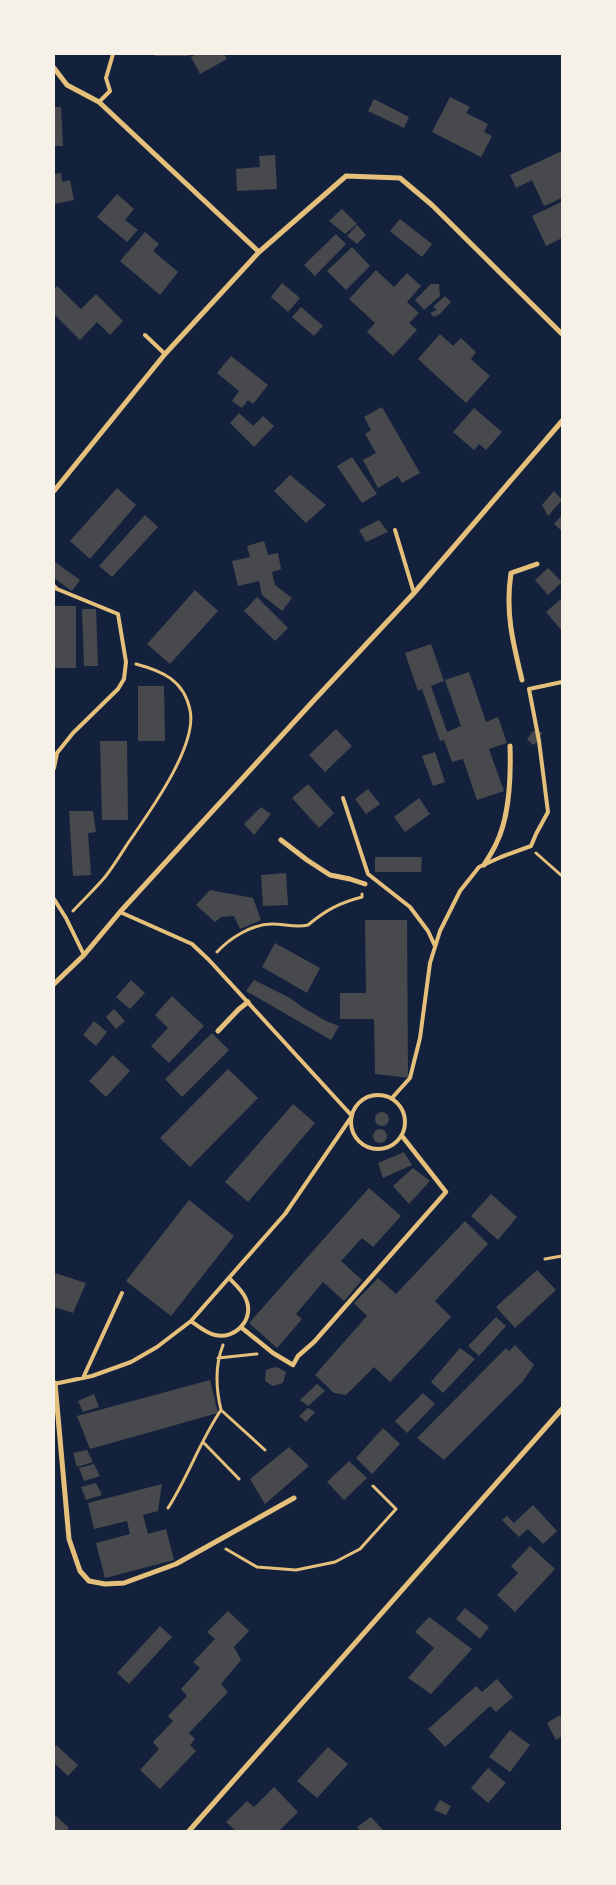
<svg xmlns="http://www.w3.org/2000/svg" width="616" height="1885" font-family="Arial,sans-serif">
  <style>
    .building { fill: #48494c }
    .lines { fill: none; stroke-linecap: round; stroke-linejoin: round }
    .path { stroke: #e5c07b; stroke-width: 3 }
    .service { stroke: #e5c07b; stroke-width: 4 }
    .pedestrian { stroke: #e5c07b; stroke-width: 4.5 }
    .minor { stroke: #e5c07b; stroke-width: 5 }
  </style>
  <rect width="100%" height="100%" fill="#14213d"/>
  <!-- building -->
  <path class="building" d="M155 54H188L189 56H155Z
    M196 54H224L227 59 200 74 191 57Z
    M450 97 470 107 466 113 488 124 484 132 492 136 481 157 432 132Z
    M374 99 409 117 404 128 368 111Z
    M54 107H61L63 146H54Z
    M562 151V198L544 206 532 180 516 188 510 175Z
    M275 155 277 189 237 191 236 169 260 167 259 156Z
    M61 173 62 182 70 180 74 200 54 204V174Z
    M117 194 134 209 125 220 138 230 127 242 97 217Z
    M561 202 562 206V238L546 246 532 216Z
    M342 209 357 224 345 234 329 221Z
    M400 219 432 244 422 257 390 231Z
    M357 225 366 235 357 244 347 236Z
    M145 232 159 244 153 251 178 272 160 295 120 261Z
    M336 234 346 244 315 276 304 265Z
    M352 247 370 266 346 290 327 271Z
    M376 270 394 287 407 273 421 286 407 302 419 313 409 323 417 330 393 356 367 332 375 323 349 299Z
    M282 283 300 298 288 312 271 297Z
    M431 284H439L440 296 424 310 415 300Z
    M57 286 81 309 96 294 123 321 110 335 97 322 80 340 54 314V290Z
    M445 296 451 302 440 314 434 317 430 313 437 310 433 307Z
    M301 307 323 326 314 336 292 317Z
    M440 334 453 346 461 338 476 352 471 359 490 376 466 403 418 359Z
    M231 356 268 385 253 404 248 400 242 408 232 401 239 391 217 373Z
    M382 407 420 473 402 483 398 476 378 488 363 460 376 453 365 434 371 430 364 417Z
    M474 408 502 432 486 450 479 444 474 450 453 432Z
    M239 413 253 426 263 416 274 426 254 447 230 423Z
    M352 457 377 494 362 503 337 466Z
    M290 475 326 505 306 523 274 491Z
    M117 488 136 505 90 559 70 541Z
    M554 491 562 500 548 516 542 505Z
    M145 515 158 527 112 577 99 566Z
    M562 515V531L554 524Z
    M379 520 388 532 366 542 359 530Z
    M264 541 268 555 278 553 281 569 272 572 275 585 292 598 282 611 262 595 259 581 238 586 232 561 250 557 247 546Z
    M55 562 80 580 72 591 54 578Z
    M548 568 562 582 548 595 535 580Z
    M195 590 218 611 170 664 147 644Z
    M257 597 288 628 275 641 244 611Z
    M562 598V631L546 612Z
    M54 606H76V668H54Z
    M82 609H96L98 666H84Z
    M431 644 444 681 431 686 447 732 461 726 445 680 469 672 486 722 498 717 507 743 489 749 504 791 477 800 463 759 452 762 444 740 440 741 422 689 418 691 405 653Z
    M138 686H164L165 741H138Z
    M336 729 352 746 325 772 309 755Z
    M533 731 542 732 539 741 533 745 527 739Z
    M100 741H127L128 820H102Z
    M435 752 445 782 433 786 422 756Z
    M308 784 334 813 319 828 292 798Z
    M368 789 380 804 366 814 355 799Z
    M419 798 430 814 405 832 394 817Z
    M261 807 271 814 254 835 244 824Z
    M69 811H93L96 832 88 833 91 875 73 876Z
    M375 857H422L421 872H375Z
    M286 873 288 905 263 906 261 875Z
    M210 890 253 898 261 920 240 929 234 916 221 917 215 922 196 905Z
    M365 920H407L408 1074 410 1078 375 1074 374 1019H340V993H366Z
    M275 943 320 968 307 993 262 967Z
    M131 980 145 993 130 1009 116 997Z
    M254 980 290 998 302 1007 326 1021 339 1026 331 1040 246 991Z
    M172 996 204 1026 169 1063 151 1046 168 1028 155 1015Z
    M114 1009 125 1021 116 1029 106 1017Z
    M94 1021 107 1032 96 1046 83 1035Z
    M212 1033 229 1050 182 1097 165 1079Z
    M113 1055 130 1071 106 1097 89 1081Z
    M228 1069 258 1098 190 1167 160 1138Z
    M293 1104 315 1123 248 1202 225 1182Z
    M375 1119a7 7 0 1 1 14 0a7 7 0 1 1-14 0Z
    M373 1136a7 7 0 1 1 14 0a7 7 0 1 1-14 0Z
    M404 1152 412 1165 383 1178 378 1163Z
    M413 1168 430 1181 409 1204 393 1186Z
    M369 1188 401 1216 373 1247 362 1238 341 1261 362 1280 344 1301 323 1282 296 1314 302 1319 277 1348 249 1323Z
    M491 1194 517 1217 498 1240 471 1216Z
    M189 1200 234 1236 171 1316 126 1281Z
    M465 1221 488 1244 435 1301 451 1317 390 1382 374 1367 346 1395 334 1393 315 1375 367 1316 354 1303 378 1278 396 1294Z
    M537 1270 556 1290 515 1328 496 1307Z
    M55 1273 86 1283 73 1313 54 1307Z
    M496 1317 506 1326 479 1356 468 1346Z
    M515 1345 534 1365 523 1381 444 1460 417 1438 506 1348 509 1351Z
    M460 1348 475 1359 443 1393 431 1382Z
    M275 1367 279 1368 286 1372 283 1383 273 1386 265 1381 266 1370Z
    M210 1380 218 1413 90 1449 77 1416Z
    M317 1384 325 1391 308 1406 300 1400Z
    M423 1393 435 1404 407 1433 395 1421Z
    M94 1394 99 1407 83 1412 78 1401Z
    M308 1408 315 1412 306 1422 299 1416Z
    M383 1428 400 1444 372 1474 356 1458Z
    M289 1447 309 1466 265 1504 250 1479Z
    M87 1450 93 1462 77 1467 73 1453Z
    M349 1461 367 1478 344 1500 327 1482Z
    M94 1464 100 1476 84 1481 79 1468Z
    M96 1483 102 1495 86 1500 81 1487Z
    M162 1484 158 1511 143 1515 148 1534 166 1529 174 1560 105 1578 96 1543 130 1534 127 1521 94 1529 88 1503Z
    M533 1505 557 1531 543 1544 528 1529 519 1537 502 1520 507 1516 514 1523Z
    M530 1546 555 1569 515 1612 497 1595 518 1573 511 1566Z
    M465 1608 489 1627 480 1639 456 1619Z
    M228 1611 249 1631 234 1647 241 1660 221 1684 228 1692 189 1733 195 1739 190 1745 196 1751 160 1789 140 1770 159 1749 153 1742 173 1721 168 1716 187 1696 181 1689 200 1668 193 1662 215 1639 207 1632Z
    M429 1617 472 1649 431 1694 408 1678 434 1648 415 1632Z
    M160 1626 172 1637 129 1684 117 1673Z
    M497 1679 513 1697 496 1712 490 1706 445 1747 428 1729 476 1686 482 1692Z
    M560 1715 562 1719V1736L556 1740 547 1723Z
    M510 1730 530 1745 510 1772 489 1757Z
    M56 1745 78 1765 68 1776 54 1763V1748Z
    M328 1747 348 1764 317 1798 297 1781Z
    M488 1768 506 1783 488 1803 471 1788Z
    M274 1787 298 1812 279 1831H236L226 1822 247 1801 254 1807Z
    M440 1800 451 1806 446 1815 434 1810Z
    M54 1814 69 1828 66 1831H54Z
    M371 1817 384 1831H360L357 1827Z"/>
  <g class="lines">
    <!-- path -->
    <path class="path" d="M536 853 562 876
      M73 911C83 900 95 889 105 877 113 867 121 854 128 843 148 814 198 746 190 710 184 680 162 671 136 664
      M217 952C230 938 252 924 272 924 284 924 297 928 308 925 326 910 339 903 362 897V894
      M545 1259 562 1256
      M218 1358 257 1354
      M221 1410 265 1450
      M203 1442 239 1479
      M168 1508C188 1477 200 1441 221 1410 216 1389 215 1365 223 1345
      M226 1549 257 1567 296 1570 335 1562 360 1549 396 1509 373 1486"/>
    <!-- service -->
    <path class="service" d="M99 102 110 91 106 78 113 54
      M145 335 165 354
      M395 530 414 593
      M54 586 57 589 118 614 126 662 124 679 118 689 73 733 57 753 54 768
      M343 798 368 874 410 907 428 931 435 946
      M54 899 66 918 84 955
      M351 1122a27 27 0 1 1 54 0a27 27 0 1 1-54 0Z
      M392 1098 410 1078 420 1038 430 963 440 931 460 891 479 867 501 857 531 846 536 834 548 812 539 741 529 689 562 682
      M191 1321C198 1326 206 1333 215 1335 235 1340 255 1319 246 1299 243 1291 235 1284 229 1278
      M83 1378 122 1293
      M54 1384 92 1376 131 1362 157 1347 191 1321 285 1214 352 1116 209 960 192 944 120 912"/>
    <!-- pedestrian -->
    <path class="pedestrian" d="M242 1328 273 1353 293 1365 298 1356 314 1342 446 1192 402 1136"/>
    <!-- minor -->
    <path class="minor" d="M54 68 67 85 99 102 259 252
      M54 491 165 354 259 252 346 176 400 178 432 205 562 334
      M522 680C513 643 505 612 511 573L537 564
      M281 840 307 860 330 875 350 879 365 884
      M484 865C488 858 493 851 496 844 510 816 511 777 510 746
      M54 984 84 955 120 912 316 698 414 593 562 421
      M218 1031 239 1009 248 1002
      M55 1383 69 1539 80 1571 89 1581 105 1584 124 1583 176 1564 294 1498
      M189 1831 562 1409"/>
  </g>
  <!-- border -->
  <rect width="616" height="1885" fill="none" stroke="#f6f1e7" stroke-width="110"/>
</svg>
